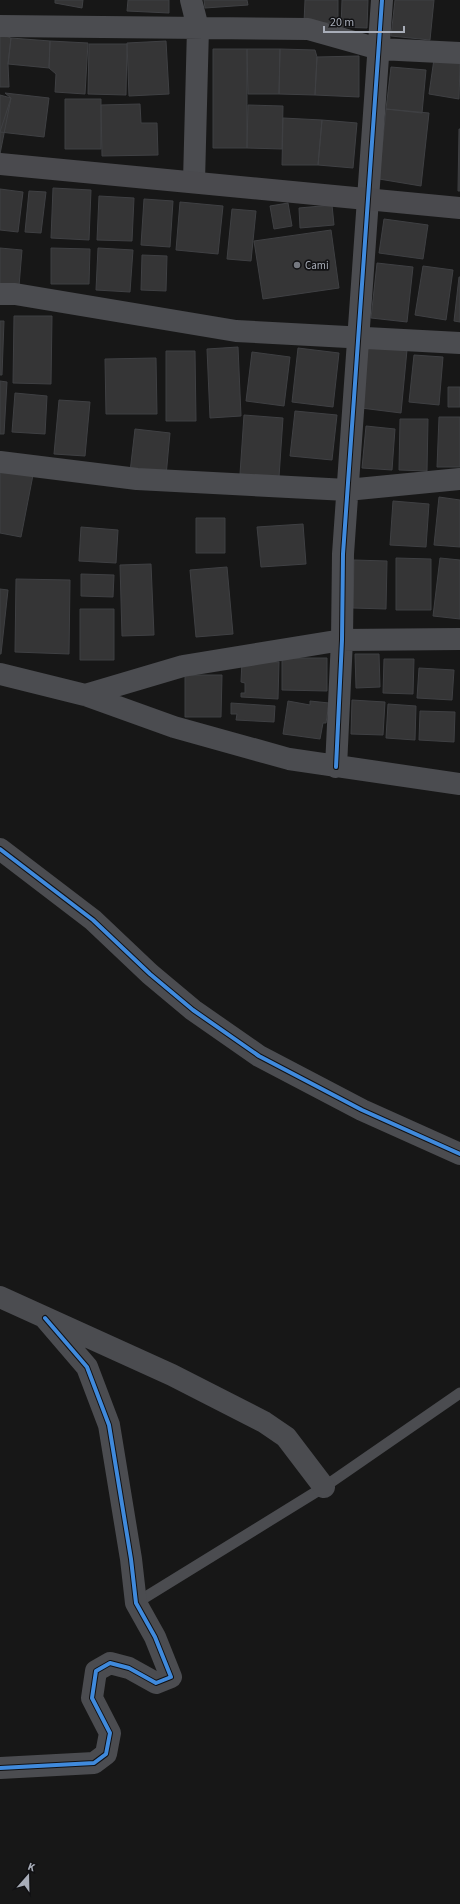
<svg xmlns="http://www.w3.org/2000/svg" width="460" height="1904" font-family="'Source Sans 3',sans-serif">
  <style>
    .building { fill: #353536; stroke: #3f4043 }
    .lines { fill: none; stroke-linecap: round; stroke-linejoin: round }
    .lane { stroke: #4b4c50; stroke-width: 11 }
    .street { stroke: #4b4c50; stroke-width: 22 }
    .secondary { stroke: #4a4a4e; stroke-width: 22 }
    .cycleway-casing { stroke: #111113; stroke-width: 6 }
    .cycleway { stroke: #408adc; stroke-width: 4 }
    .poi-dot { fill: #757880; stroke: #111113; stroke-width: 1.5 }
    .labels { text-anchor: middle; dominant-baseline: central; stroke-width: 3.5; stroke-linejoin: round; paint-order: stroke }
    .poi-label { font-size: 11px; fill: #a8adb8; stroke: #111113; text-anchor: start }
  </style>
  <rect width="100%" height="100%" fill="#171717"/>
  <!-- building -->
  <path class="building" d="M55 0H83L82 8 55 3Z
    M128 0H169V13L127 11Z
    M204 0H247L248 5 205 8Z
    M305 0H338V23H304Z
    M342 0H368L367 28 341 27Z
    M395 0H434L430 40 391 36Z
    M0 34 11 38 8 64 9 87H0Z
    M11 38 50 41 49 68 8 64Z
    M50 41 88 43 85 94 55 92 56 74 49 68Z
    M166 41 169 94 129 96 127 43Z
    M89 44H127L126 95 88 94Z
    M213 49H247V148H213Z
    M247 49H280L279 94H248Z
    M280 49 315 50 317 57 315 95 279 94Z
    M359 56V97L315 95 317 57Z
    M434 59 460 63 459 99 429 94Z
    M391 67 426 70 422 113 386 109Z
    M5 93 49 98 44 137 0 132 11 98Z
    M0 95 11 98 0 154Z
    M65 99H101V149H65Z
    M140 104 141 123H157L158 155 102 156 101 105Z
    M248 105 283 106 282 149 247 148Z
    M386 109 429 113 421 186 379 179Z
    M283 118 322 120 318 165H282Z
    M322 120 357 123 353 168 318 165Z
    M459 129H460V191H458Z
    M53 188 91 190 89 240 51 238Z
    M0 189 23 192 18 232 0 230Z
    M29 191 46 192 41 233 25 232Z
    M99 196 134 198 132 241 97 240Z
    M144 199 173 201 170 247 141 245Z
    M180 202 223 206 218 254 176 250Z
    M288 203 292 226 274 229 270 206Z
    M332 205 334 225 300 228 299 208Z
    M232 209 256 211 251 261 227 259Z
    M384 219 428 225 423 259 379 253Z
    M331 230 339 288 263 299 254 241Z
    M0 248 22 250 19 286 0 284Z
    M51 248 90 249 89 284H51Z
    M98 248 133 250 130 292 96 290Z
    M142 255 167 256 166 291 141 290Z
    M377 263 413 267 407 322 371 318Z
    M423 266 453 270 446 320 415 315Z
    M459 277H460V322L454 321Z
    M14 316H52L51 384 13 383Z
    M0 321H4L2 375H0Z
    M368 346 407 350 401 413 361 408Z
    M238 347 241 416 210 418 207 349Z
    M298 348 339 353 333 407 292 402Z
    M166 351H195L196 421H166Z
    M252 352 290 357 284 406 246 401Z
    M414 355 443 357 439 405 409 402Z
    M156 358 157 414H106L105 359Z
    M0 381 7 382 4 434H0Z
    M448 387H460V407H448Z
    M15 393 47 396 45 434 12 432Z
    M59 400 90 402 85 456 54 454Z
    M295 411 337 415 332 460 290 456Z
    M244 415 283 418 279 477 240 474Z
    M439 417H460V467H437Z
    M400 419H428L427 471 399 470Z
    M366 426 395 429 392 470 362 468Z
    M135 429 170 433 166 476 130 472Z
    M0 469 33 475 21 537 0 533Z
    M439 497 460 500V547L434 545Z
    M393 501 429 504 426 547 390 545Z
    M196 518H225V553H196Z
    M303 524 306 564 261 567 257 527Z
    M81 527 118 530 116 563 79 561Z
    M396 558 431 559V610H396Z
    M440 558 460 560V619L433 616Z
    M354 560 387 561 386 609 353 608Z
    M151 564 154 635 122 636 120 565Z
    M227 567 233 634 196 637 190 570Z
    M81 574 114 575 113 597 81 596Z
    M16 579 70 580 69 654 15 652Z
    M0 589 8 590 1 654H0Z
    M80 609H114V660H80Z
    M355 654H379L380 687 356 688Z
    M282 658H327V691L282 690Z
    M384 659H414L413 694 383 693Z
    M242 661 279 662 278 699 241 697V693H245V683L241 682Z
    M419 668 454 670 452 700 417 698Z
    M185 675H222L221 717H185Z
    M352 700 385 702 383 735 351 734Z
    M288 701 310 705V701L329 703 326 723H323L320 739 283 734Z
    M231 703 275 706 274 722 236 720 237 714H231Z
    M388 704 416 706 415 740 386 738Z
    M420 711 455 712 454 742 419 740Z"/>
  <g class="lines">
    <!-- lane -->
    <path class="lane" d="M136 1603 324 1487 460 1393"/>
    <!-- street -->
    <path class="street" d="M191 0 198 28 194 181
      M0 26 308 29 379 49 460 53
      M0 294H15L236 331 460 343
      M0 462 137 479 347 490 460 479
      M0 674 85 695 174 727 289 759 460 784
      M85 695 183 666 342 640 460 639
      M336 767 342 640 343 554 382 0
      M0 849 93 920 150 974 193 1010 259 1056 362 1110 460 1154
      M0 1297 172 1375 264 1422 286 1437 324 1487
      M0 1768 94 1763 106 1754 110 1733 92 1698 96 1671 110 1663 129 1668 156 1683 171 1677 155 1637 136 1603 131 1559 109 1425 87 1367 45 1318"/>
    <!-- secondary -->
    <path class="secondary" d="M0 164 460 208"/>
    <!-- cycleway casing -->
    <g class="cycleway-casing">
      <path id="cycleway" d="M336 767 342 640 343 554 382 0
        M0 849 93 920 150 974 193 1010 259 1056 362 1110 460 1154
        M0 1768 94 1763 106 1754 110 1733 92 1698 96 1671 110 1663 129 1668 156 1683 171 1677 155 1637 136 1603 131 1559 109 1425 87 1367 45 1318"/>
    </g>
    <!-- cycleway -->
    <use href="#cycleway" class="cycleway"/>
  </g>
  <!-- markers -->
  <circle class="poi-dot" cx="297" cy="265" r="4"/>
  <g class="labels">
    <!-- poi labels -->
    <g class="poi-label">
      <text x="305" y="265">Cami</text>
    </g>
  </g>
  <!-- north arrow -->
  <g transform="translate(28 1876) rotate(20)" stroke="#111113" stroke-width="3" paint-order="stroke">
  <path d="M0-3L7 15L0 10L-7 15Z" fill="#a8adb8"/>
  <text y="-6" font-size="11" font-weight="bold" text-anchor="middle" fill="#a8adb8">K</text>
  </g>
  <!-- scale -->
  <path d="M324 26v6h80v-6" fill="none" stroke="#a8adb8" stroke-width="2"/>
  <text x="330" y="26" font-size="12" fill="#a8adb8" stroke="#111113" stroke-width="3" paint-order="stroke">20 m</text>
</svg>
